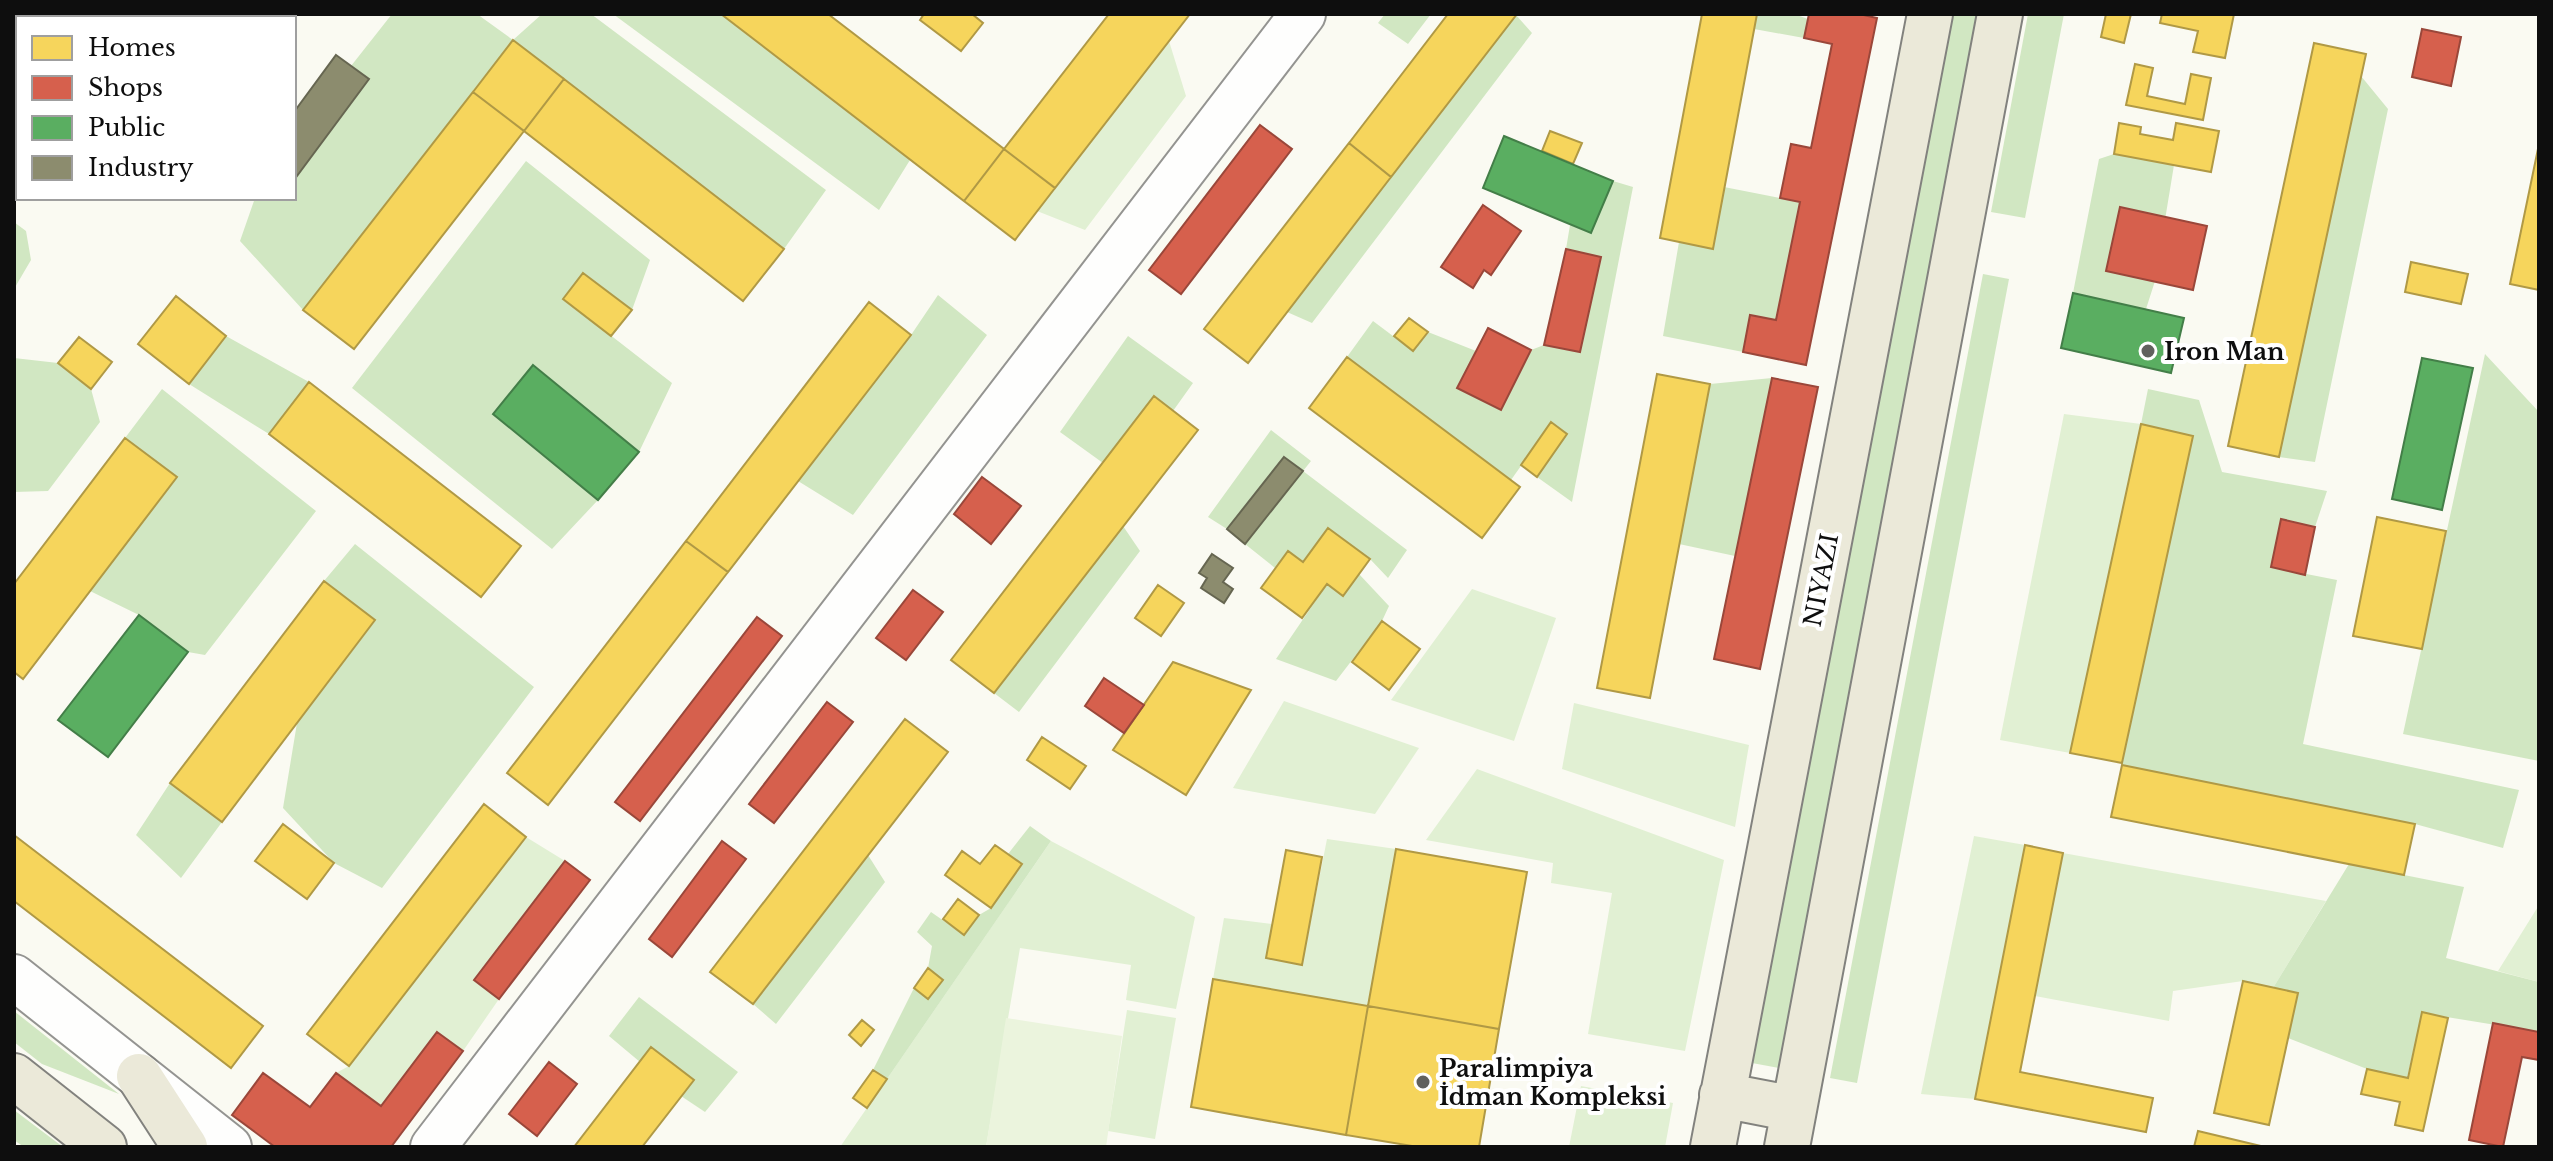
<svg xmlns="http://www.w3.org/2000/svg" width="2553" height="1161" font-family="'Libre Baskerville',serif">
  <style>
    .green { fill: #e1f0d3 }
    .forest { fill: #d1e7c2 }
    .pitch { fill: #ebf4dd }
    .homes { fill: #f6d55c; stroke: #b09945; stroke-width: 2 }
    .shops { fill: #d6604d; stroke: #9a473a; stroke-width: 2 }
    .public { fill: #5aae61; stroke: #437e48; stroke-width: 2 }
    .industry { fill: #8c8c6e; stroke: #666651; stroke-width: 2 }
    .lines { fill: none; stroke-linecap: round; stroke-linejoin: round }
    .minor-casing { stroke: #949491; stroke-width: 48 }
    .major-casing { stroke: #82827e; stroke-width: 48 }
    .minor { stroke: #fefefd; stroke-width: 44 }
    .major { stroke: #ebe9d9; stroke-width: 44 }
    .poi-dot { fill: #61615e; stroke: #fff; stroke-width: 3 }
    .labels { text-anchor: middle; dominant-baseline: central; stroke-width: 8; stroke-linejoin: round; paint-order: stroke }
    .poi-label { font-size: 24px; font-weight: bold; fill: #0e0e0e; stroke: #fff; text-anchor: start }
    .street-label { font-size: 24px; fill: #0e0e0e; stroke: #fff }
  </style>
  <rect width="100%" height="100%" fill="#fafaf2"/>
  <!-- green -->
  <path class="green" d="M1169 41 1186 96 1085 230 1037 211Z
    M2064 414 2141 424 2070 753 2000 740Z
    M1472 589 1556 618 1514 741 1391 700Z
    M1284 701 1419 748 1375 814 1233 788Z
    M1574 703 1749 745 1735 827 1562 769Z
    M1477 769 1724 860 1685 1051 1588 1034 1612 893 1551 883 1553 863 1426 840Z
    M1974 836 2025 845 1975 1099 1921 1094Z
    M526 837 565 861 474 980 499 999 463 1051 437 1032 381 1106 336 1073 349 1066Z
    M1327 839 1396 849 1368 1006 1213 979 1224 918 1272 924 1266 958 1302 965Z
    M1051 841 1195 917 1176 1009 1126 1000 1131 965 1020 948 986 1147H840Z
    M2063 853 2326 901 2273 988 2243 981 2173 991 2169 1021 2035 996Z
    M2539 905V982L2498 971Z
    M1127 1010 1176 1018 1155 1139 1108 1131Z
    M1581 1086 1673 1103 1665 1147H1569Z"/>
  <!-- forest -->
  <path class="forest" d="M392 14H477L513 40 542 14H591L826 190 784 249 513 40 303 310 240 241 255 198 279 200 294 198V180L351 66Z
    M613 14H721L910 160 879 210Z
    M1385 14H1431L1408 44 1378 23Z
    M1757 14H1794L1808 19 1804 38 1754 29Z
    M1951 14H1978L1779 1068 1752 1063Z
    M2028 14H2064L2025 218 1991 212Z
    M1516 15 1532 33 1312 323 1287 312Z
    M2361 76 2388 109 2315 462 2279 457Z
    M2114 154 2174 165 2155 281 2146 309 2073 293 2099 159Z
    M526 161 650 260 632 310 583 273 564 299 672 383 639 452 534 365 493 413 598 500 552 549 352 388Z
    M1613 181 1633 187 1572 502 1537 477 1567 434 1551 423 1511 480 1347 357 1373 321 1413 351 1428 332 1476 351 1501 409 1531 350 1544 345 1580 352 1601 258 1566 249 1570 225 1591 233Z
    M1724 187 1800 202 1776 320 1750 315 1743 352 1663 336 1679 242Z
    M14 222 26 231 31 260 14 289Z
    M1983 274 2009 279 1857 1083 1830 1078Z
    M938 295 987 335 853 515 798 481 911 335Z
    M226 336 309 382 269 434 189 384Z
    M1128 336 1193 383 1173 411 1155 397 1103 463 1060 432Z
    M2485 354 2539 412V761L2403 734Z
    M14 358 58 363 91 389 100 422 48 491 14 492Z
    M1772 378 1735 556 1679 544 1710 384Z
    M162 389 316 511 205 655 188 652 139 615 90 591 125 438Z
    M2148 389 2199 400 2222 472 2327 491 2315 527 2281 519 2271 567 2337 580 2303 744 2519 790 2503 848 2415 824 2122 765 2193 436 2141 424Z
    M1271 430 1311 461 1303 471 1407 550 1388 578 1370 559 1328 529 1303 562 1288 551 1275 568 1245 544 1302 471 1284 457 1227 529 1208 517Z
    M1123 526 1140 551 1019 712 994 693Z
    M355 544 534 687 382 888 334 863 283 808 297 723 375 621 324 581Z
    M1359 574 1389 606 1382 621 1336 681 1276 659 1327 584 1343 595Z
    M170 783 222 822 181 878 136 835Z
    M1030 826 1051 841 887 1079 873 1070 914 988 928 999 943 980 928 968 932 946 917 932 931 912 964 935 979 915 991 908 1008 854Z
    M868 855 885 882 776 1024 753 1004Z
    M2349 864 2464 887 2446 958 2539 982V1032L2422 1013 2407 1078 2367 1069 2288 1038 2297 993 2273 988Z
    M639 997 738 1072 705 1112 681 1096 694 1080 651 1047 640 1062 609 1036Z
    M14 1011 119 1094 42 1064 14 1042Z
    M14 1110 63 1147H24L14 1140Z"/>
  <!-- pitch -->
  <path class="pitch" d="M1006 1018 1122 1036 1106 1147H986Z"/>
  <!-- homes -->
  <path class="homes" d="M721 14H828L1004 149 964 201Z
    M924 14H972L983 23 961 51 920 20Z
    M1109 14H1190L1055 188 1004 149Z
    M1448 14H1517L1391 177 1349 143Z
    M1702 14H1757L1713 249 1660 238Z
    M2106 14H2131L2124 43 2101 37Z
    M2162 14H2234L2225 58 2193 52 2198 31 2160 23Z
    M513 40 564 79 524 131 473 92Z
    M2314 43 2366 54 2279 457 2228 446Z
    M2135 64 2153 68 2147 96 2185 104 2191 74 2211 78 2203 120 2126 105Z
    M564 79 784 249 743 301 524 131Z
    M473 92 524 131 354 349 303 310Z
    M2119 123 2141 127 2140 134 2173 140 2176 123 2219 131 2211 172 2114 154Z
    M1550 131 1582 143 1573 164 1542 151Z
    M1349 143 1391 177 1248 363 1204 329Z
    M2539 144V290L2510 284Z
    M1004 149 1055 188 1015 240 964 201Z
    M2411 262 2468 274 2461 304 2405 292Z
    M583 273 632 310 611 336 563 299Z
    M176 296 226 336 189 384 138 344Z
    M869 302 911 335 728 572 686 541Z
    M1409 318 1428 332 1413 351 1394 336Z
    M79 337 112 362 91 389 58 363Z
    M1347 357 1520 487 1482 538 1309 408Z
    M1657 374 1710 384 1650 698 1597 688Z
    M309 382 521 546 481 597 269 434Z
    M1154 396 1198 430 994 693 951 660Z
    M1551 422 1567 434 1537 477 1521 465Z
    M2141 424 2193 436 2122 763 2070 753Z
    M125 438 177 477 23 679 14 672V584Z
    M2377 517 2446 531 2422 649 2353 636Z
    M1328 528 1370 559 1343 596 1327 584 1302 618 1261 588 1288 551 1303 562Z
    M686 541 728 572 548 805 507 773Z
    M324 581 375 620 222 822 170 783Z
    M1158 585 1184 603 1161 636 1135 618Z
    M1382 621 1420 649 1389 690 1352 662Z
    M1173 662 1251 690 1186 795 1113 750Z
    M905 719 948 752 753 1004 710 972Z
    M1042 737 1086 766 1070 789 1027 760Z
    M2122 765 2415 824 2404 875 2111 817Z
    M484 804 526 837 349 1066 307 1034Z
    M283 824 334 863 307 899 255 861Z
    M14 835 263 1026 231 1068 14 901Z
    M995 845 1022 864 991 908 945 875 962 851 980 864Z
    M2025 845 2063 853 2020 1072 2153 1098 2146 1132 1975 1099Z
    M1396 849 1527 872 1499 1029 1368 1006Z
    M1286 850 1322 857 1302 965 1266 958Z
    M958 899 979 915 964 935 943 919Z
    M928 968 943 980 928 999 914 988Z
    M1213 979 1368 1006 1346 1135 1191 1107Z
    M2243 981 2298 993 2269 1125 2214 1113Z
    M1368 1006 1499 1029 1479 1147H1418L1346 1135Z
    M2422 1012 2448 1018 2423 1131 2395 1125 2400 1102 2361 1094 2367 1069 2408 1078Z
    M862 1020 874 1030 861 1046 849 1035Z
    M651 1047 694 1080 642 1147H574Z
    M873 1070 887 1079 867 1108 853 1098Z
    M2198 1131 2265 1147H2194Z"/>
  <!-- shops -->
  <path class="shops" d="M1809 14H1859L1877 18 1806 365 1743 352 1750 315 1776 320 1800 202 1780 198 1791 144 1811 148 1832 44 1804 38Z
    M2422 29 2461 37 2451 86 2412 77Z
    M1260 125 1292 149 1181 294 1149 270Z
    M1483 205 1521 231 1491 275 1484 270 1473 288 1441 267Z
    M2120 207 2207 226 2193 290 2106 271Z
    M1566 249 1601 257 1580 352 1544 345Z
    M1488 328 1531 350 1501 410 1457 388Z
    M1772 378 1818 387 1760 669 1714 659Z
    M982 477 1021 506 991 544 954 514Z
    M2281 519 2315 527 2305 575 2271 567Z
    M913 590 943 612 906 660 876 638Z
    M757 617 782 636 640 821 615 802Z
    M1104 678 1144 705 1124 733 1085 706Z
    M827 702 853 722 774 823 749 804Z
    M722 841 746 859 672 957 649 939Z
    M565 861 590 880 499 999 474 980Z
    M2493 1023 2539 1032V1060L2522 1057 2503 1147 2469 1140Z
    M437 1032 463 1051 391 1147H275L232 1115 263 1073 310 1107 336 1073 381 1106Z
    M549 1062 577 1084 537 1136 509 1114Z"/>
  <!-- public -->
  <path class="public" d="M1504 136 1613 181 1591 233 1483 188Z
    M2073 293 2184 318 2171 373 2061 348Z
    M2422 358 2473 368 2442 510 2392 499Z
    M533 365 639 452 598 500 493 414Z
    M139 615 188 652 108 757 58 720Z"/>
  <!-- industry -->
  <path class="industry" d="M336 55 369 79 294 180V112Z
    M1284 457 1303 471 1245 544 1227 529Z
    M1212 554 1233 568 1223 582 1233 589 1224 603 1201 588 1207 578 1199 573Z"/>
  <g class="lines">
    <!-- minor casing -->
    <g class="minor-casing">
      <path id="minor" d="M14 977 229 1147
        M433 1147 1303 14"/>
    </g>
    <!-- major casing -->
    <g class="major-casing">
      <path id="major" d="M14 1076 104 1147
        M139 1076 185 1147
        M1722 1095 1794 1109
        M1713 1147 1930 14
        M1787 1147 2000 14"/>
    </g>
    <!-- minor -->
    <use href="#minor" class="minor"/>
    <!-- major -->
    <use href="#major" class="major"/>
  </g>
  <!-- markers -->
  <g class="poi-dot">
    <circle cx="2148" cy="351" r="8"/>
    <circle cx="1423" cy="1082" r="8"/>
  </g>
  <g class="labels">
    <!-- poi labels -->
    <g class="poi-label">
      <text x="2164" y="351">Iron Man</text>
      <text x="1439" y="1068">Paralimpiya<tspan x="1439" dy="28">İdman Kompleksi</tspan></text>
    </g>
    <!-- street labels -->
    <g class="street-label">
      <text transform="translate(1821 580) rotate(-79)">NIYAZI</text>
    </g>
  </g>
  <!-- border -->
  <rect width="2553" height="1161" fill="none" stroke="#0e0e0e" stroke-width="32"/>
  <!-- legend -->
  <rect x="16" y="16" width="280" height="184" fill="#ffffff" stroke="#9f9f9f" stroke-width="2"/>
  <rect x="32" y="36" width="40" height="24" fill="#f6d55c" stroke="#9f9f9f" stroke-width="2"/>
  <text x="88" y="56" font-size="24" fill="#0e0e0e">Homes</text>
  <rect x="32" y="76" width="40" height="24" fill="#d6604d" stroke="#9f9f9f" stroke-width="2"/>
  <text x="88" y="96" font-size="24" fill="#0e0e0e">Shops</text>
  <rect x="32" y="116" width="40" height="24" fill="#5aae61" stroke="#9f9f9f" stroke-width="2"/>
  <text x="88" y="136" font-size="24" fill="#0e0e0e">Public</text>
  <rect x="32" y="156" width="40" height="24" fill="#8c8c6e" stroke="#9f9f9f" stroke-width="2"/>
  <text x="88" y="176" font-size="24" fill="#0e0e0e">Industry</text>
</svg>
